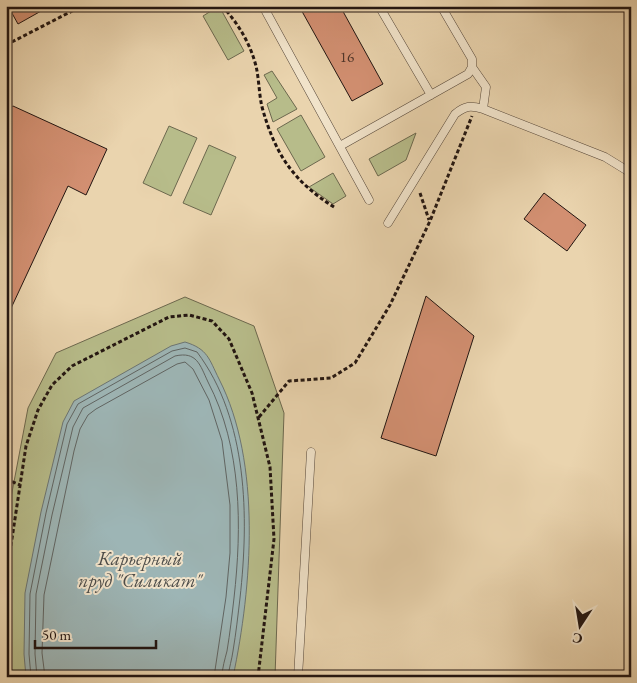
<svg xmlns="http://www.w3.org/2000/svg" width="637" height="683" font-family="'EB Garamond',serif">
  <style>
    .green { fill: #b7bc8a; stroke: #6c684e }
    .water { fill: #9db5b5; stroke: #6c7573 }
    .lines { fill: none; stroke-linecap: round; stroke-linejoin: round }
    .shore { stroke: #606563; stroke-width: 1 }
    .building { fill: #d28f71; stroke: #221511 }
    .service-casing { stroke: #544538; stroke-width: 9 }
    .path { stroke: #221511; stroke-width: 3; stroke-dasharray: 4 2.5; stroke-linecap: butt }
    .service { stroke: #f1e3ca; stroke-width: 8 }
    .labels { text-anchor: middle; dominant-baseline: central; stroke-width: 4; stroke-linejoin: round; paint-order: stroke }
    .number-label { font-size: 15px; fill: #4e3429 }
    .water-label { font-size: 19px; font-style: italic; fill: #4d4d4a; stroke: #f1e3ca }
  </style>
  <rect width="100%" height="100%" fill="#ead4ae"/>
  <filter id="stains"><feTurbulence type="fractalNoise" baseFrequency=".004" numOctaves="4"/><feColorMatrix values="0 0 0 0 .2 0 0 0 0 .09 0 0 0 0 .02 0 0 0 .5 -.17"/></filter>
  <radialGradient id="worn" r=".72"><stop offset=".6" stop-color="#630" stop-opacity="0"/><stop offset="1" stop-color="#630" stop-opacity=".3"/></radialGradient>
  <!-- green -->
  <path class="green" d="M219 6 244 51 228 60 203 16Z
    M272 71 297 109 273 122 267 104 277 98 264 75Z
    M301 115 325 157 301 171 277 129Z
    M169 126 197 138 171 196 143 183Z
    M416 133 406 160 378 176 369 159Z
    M209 145 236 157 211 215 183 203Z
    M333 173 346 196 333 204 309 187Z
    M185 297 254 326 284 413 275 677H6V524L28 408 56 353Z"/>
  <!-- water -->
  <path class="water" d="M185 342C208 349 209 359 219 379 262 463 252 587 233 677H26L24 654 25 593 41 512 63 422 74 401 171 346Z"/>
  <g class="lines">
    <!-- shore -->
    <path class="shore" d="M31 677 29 654 30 594 46 513 67 424 78 404 172 351 185 348 197 352C248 420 249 517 240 598 238 615 236 633 233 651 232 659 229 668 228 677
      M37 677 35 654 36 594 52 515 73 427 83 408 175 356C197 351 200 365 208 382 242 447 242 527 234 598 232 615 230 633 227 651 225 659 222 668 222 677
      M45 677 42 653 44 595 74 451 80 429 88 415 96 409 177 364 185 362 193 369 209 400 222 441 230 505V553L226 597 214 677"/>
  </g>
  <!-- building -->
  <path class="building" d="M8 6H50L18 24Z
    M299 6H340L383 84 352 101Z
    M13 106 107 149 86 195 68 186 6 319V110Z
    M544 193 586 225 567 251 524 219Z
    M426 296 474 336 436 456 381 438Z"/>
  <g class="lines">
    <!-- service casing -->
    <g class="service-casing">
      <path id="service" d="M263 6 369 200
        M379 6 431 95
        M472 67 486 87 483 109 605 157 631 173
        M340 146 468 74 472 67V59L441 6
        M388 223 455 114C465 106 470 105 483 109
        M298 677 311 452"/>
    </g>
    <!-- path -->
    <path class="path" d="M222 6C238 23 250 43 256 66 259 79 259 94 262 107 275 154 293 181 334 207
      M6 45 76 9V6
      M420 193 429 220
      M259 417 289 381 331 378 355 363 390 305 430 221 472 116
      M6 479 20 485
      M6 578 26 446 38 410 52 385 72 366 169 317 189 315 212 321 229 339 252 393 270 467 274 539 258 677"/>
    <!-- service -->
    <use href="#service" class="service"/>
  </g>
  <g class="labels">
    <!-- number labels -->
    <g class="number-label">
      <text x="347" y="56">16</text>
    </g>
    <!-- water labels -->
    <g class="water-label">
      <text x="140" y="558">Карьерный<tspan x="140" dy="22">пруд "Силикат"</tspan></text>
    </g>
  </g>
  <!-- margin -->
  <rect width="637" height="683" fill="none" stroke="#ead4ae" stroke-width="25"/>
  <rect x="8" y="8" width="622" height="668" fill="none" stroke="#221511" stroke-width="2.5"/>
  <rect x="12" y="12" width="612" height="658" fill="none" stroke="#221511"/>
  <!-- north arrow -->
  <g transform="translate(580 626) rotate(192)" stroke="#f1e3ca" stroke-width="4" paint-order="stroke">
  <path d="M0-4L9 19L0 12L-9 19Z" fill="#221511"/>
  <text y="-8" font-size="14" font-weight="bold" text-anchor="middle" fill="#221511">С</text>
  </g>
  <!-- scale -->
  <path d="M35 640v8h121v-8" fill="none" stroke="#221511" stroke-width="2.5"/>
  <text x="42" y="640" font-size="15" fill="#221511" stroke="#f1e3ca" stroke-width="4" paint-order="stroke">50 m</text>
  <rect width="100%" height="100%" filter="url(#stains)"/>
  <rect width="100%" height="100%" fill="url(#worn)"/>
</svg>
